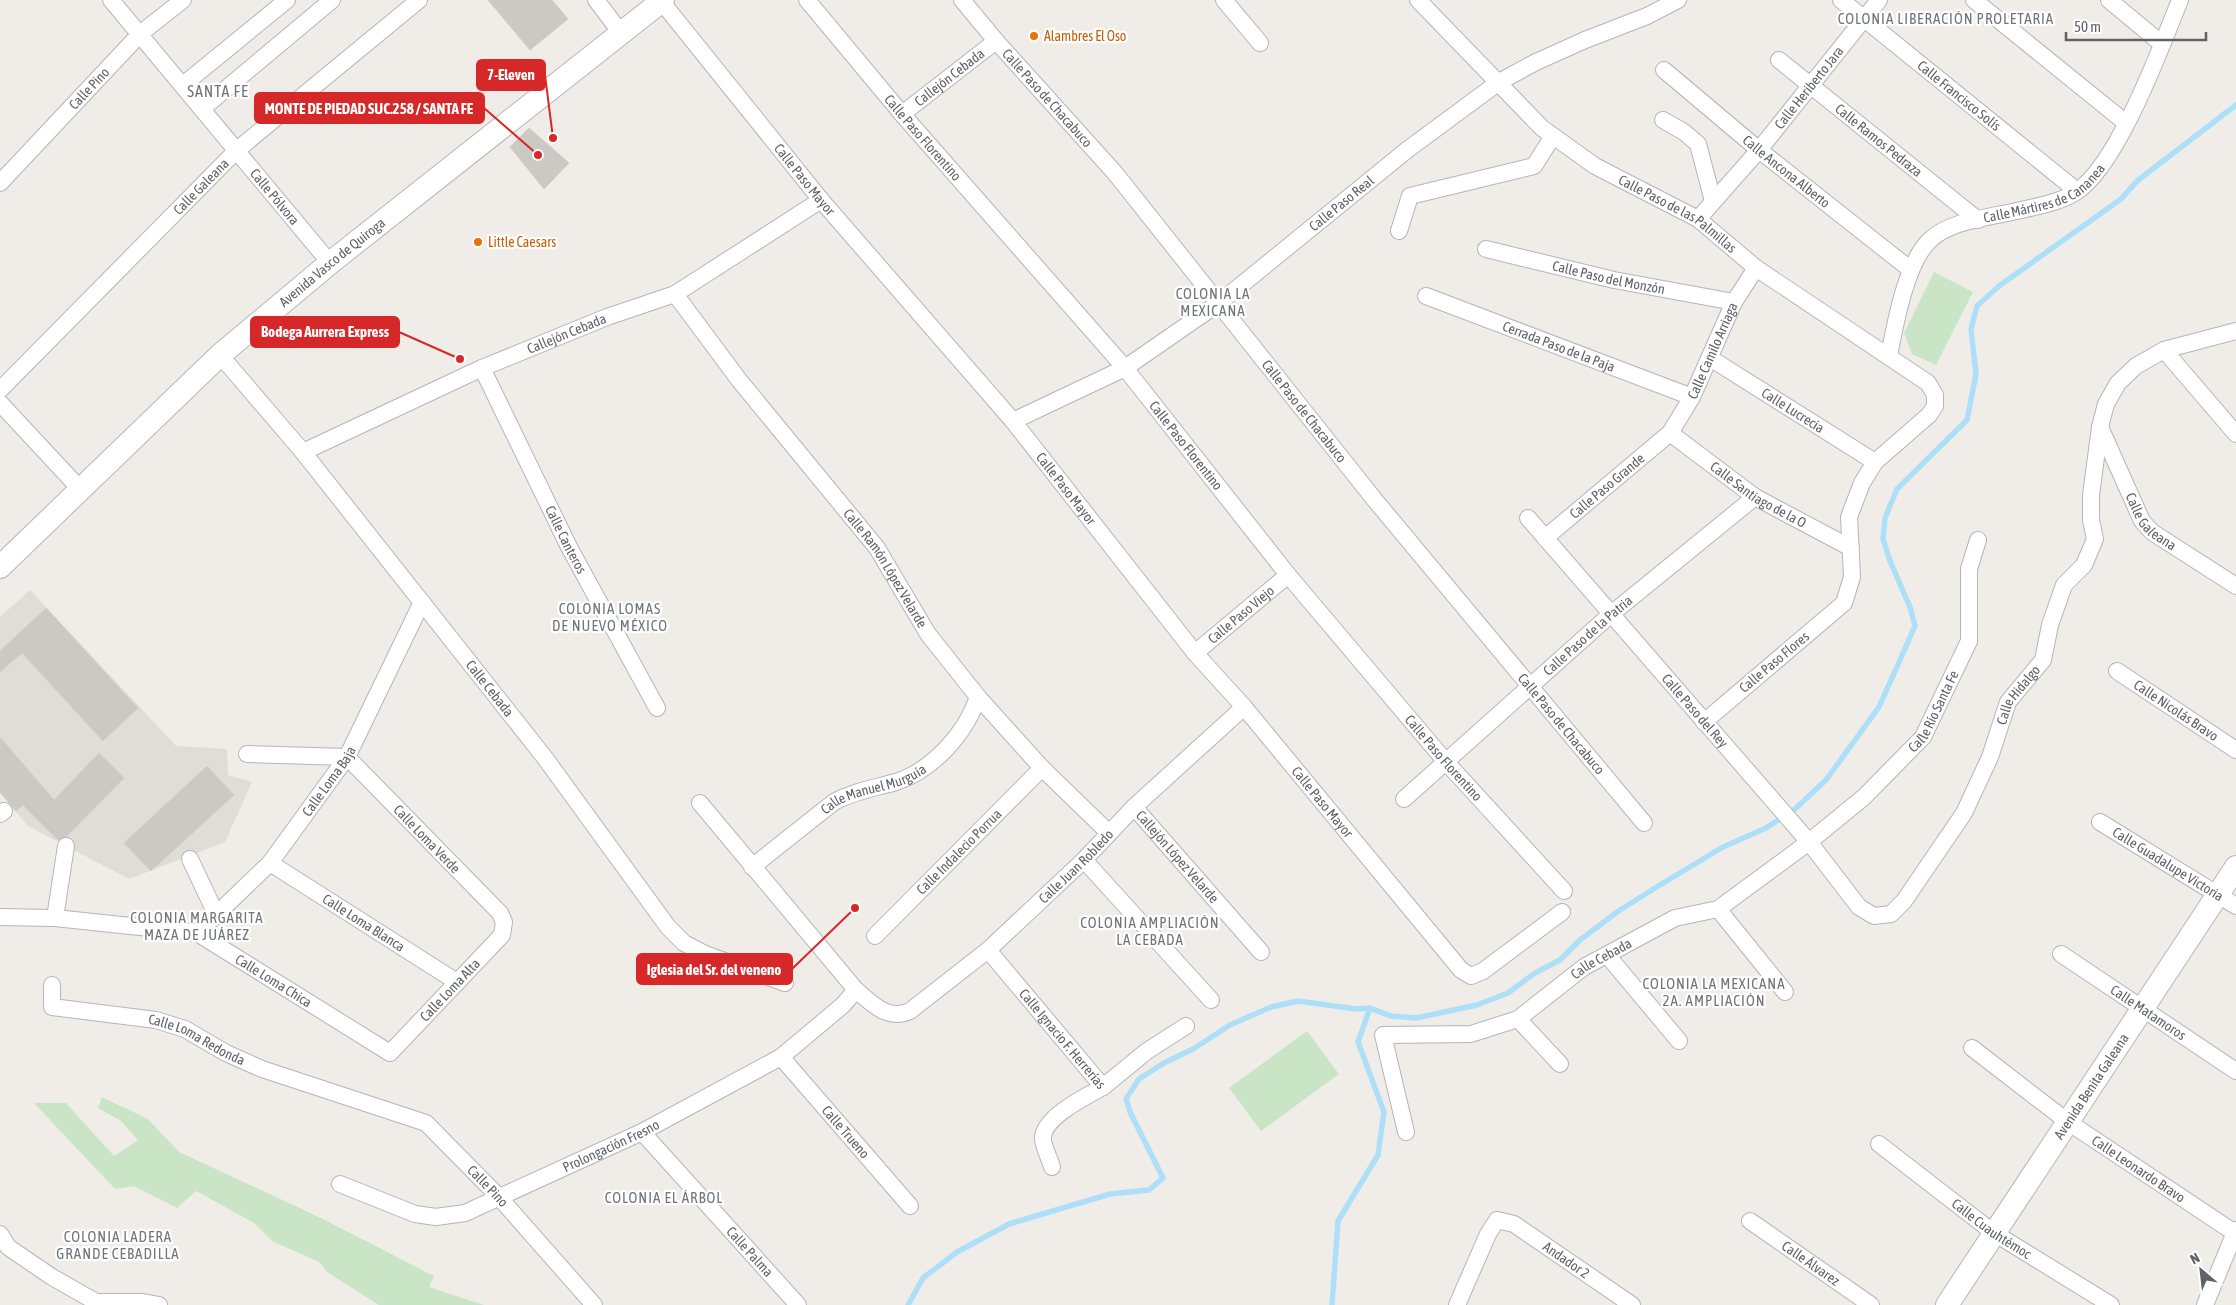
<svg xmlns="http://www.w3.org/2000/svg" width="2236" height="1305" font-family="'Asap Condensed',sans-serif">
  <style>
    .education { fill: #e0dcd6 }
    .green { fill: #c9e5c6 }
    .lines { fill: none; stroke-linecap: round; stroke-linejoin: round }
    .stream { stroke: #aedff9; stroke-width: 5.5 }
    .building { fill: #ccc8c4; stroke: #d4cfc6 }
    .street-casing { stroke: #b3b5b9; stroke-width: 18 }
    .secondary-casing { stroke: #b4b7bb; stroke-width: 24 }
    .street { stroke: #fff; stroke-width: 16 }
    .secondary { stroke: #fff; stroke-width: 22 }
    .food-dot { fill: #e8710a; stroke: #fff; stroke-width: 2 }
    .labels { text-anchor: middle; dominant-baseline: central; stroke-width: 4.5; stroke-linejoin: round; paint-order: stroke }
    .food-label { font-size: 14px; fill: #c56008; stroke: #fff; text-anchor: start }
    .street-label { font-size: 14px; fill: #5f6367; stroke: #fff }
    .neighbourhood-label { font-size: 15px; letter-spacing: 1px; fill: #707578; stroke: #fff }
    .quarter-label { font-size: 16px; letter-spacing: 1px; fill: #707578; stroke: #fff }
    .leader { fill: none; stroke: #d62828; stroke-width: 2 }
    .callout-dot { fill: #d62828; stroke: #fff; stroke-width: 2 }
    .callout { fill: #d62828; stroke: #d62828; stroke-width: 2 }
    .callout-label { font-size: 15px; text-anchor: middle; font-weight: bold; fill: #fff }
  </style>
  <rect width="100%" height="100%" fill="#f0ede8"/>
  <!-- education -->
  <path class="education" d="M30 590 176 746 227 749 228 775 252 782 225 842 129 879 28 826 0 793V617Z"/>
  <!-- green -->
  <path class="green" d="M1934 272 1973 292 1936 365 1912 354 1904 333Z
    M1307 1031 1339 1074 1261 1131 1229 1088Z
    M102 1097 148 1119 179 1152 321 1218 434 1276 429 1287 484 1305H379L327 1272 319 1262 272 1241 254 1223 196 1191 177 1208 134 1186 115 1189 34 1103H66L114 1156 138 1140 121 1121 98 1108Z"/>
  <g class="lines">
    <!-- stream -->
    <path class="stream" d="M908 1305 923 1278 957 1252 1009 1224 1110 1194 1149 1190 1163 1178 1130 1112 1126 1099 1139 1079 1164 1063 1193 1049 1230 1025 1271 1007 1298 1001 1356 1009 1370 1008 1391 1016 1416 1018 1477 1005 1508 993 1535 973 1560 960 1580 940 1617 912 1655 888 1723 847 1766 828 1795 809 1826 780 1879 707 1915 626 1910 607 1890 561 1883 539 1885 518 1897 489 1967 420 1976 374 1971 329 1977 306 1999 286 2121 199 2137 181 2236 105
      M1332 1305 1338 1221 1378 1155 1384 1112 1358 1042 1370 1008"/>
  </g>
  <!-- building -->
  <path class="building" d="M488 0H552L568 19 530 50Z
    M529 128 569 163 544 189 510 147Z
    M46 608 138 708 103 741 22 653 0 672V651Z
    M0 737 54 800 99 753 124 778 67 836 58 840 23 805 16 811 0 792Z
    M207 766 234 795 151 871 124 843Z"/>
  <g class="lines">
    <!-- street casing -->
    <g class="street-casing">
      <g id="street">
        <path id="s1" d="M111 0 330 263"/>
        <path d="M596 0 621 33"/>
        <path id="s2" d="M807 0 902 114 1125 368 1288 575 1446 762 1564 891"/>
        <path id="s3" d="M962 0 996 41 1115 173 1374 499 1644 823"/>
        <path d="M1224 0 1260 43"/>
        <path id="s4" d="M1418 0 1542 128 1595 166 1698 219 1756 268 1928 383 1935 395V406L1929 415 1875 462 1862 483 1849 517 1852 577 1844 603 1704 722"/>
        <path id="s5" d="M1841 0 2077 191"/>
        <path d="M1974 0 2126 123"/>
        <path d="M2109 0 2162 44"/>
        <path id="s6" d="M661 1 821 200 1013 421 1195 653 1244 707 1461 970 1471 976 1483 971 1562 912"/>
        <path id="s7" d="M1779 60 1978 220"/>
        <path id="s8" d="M1664 70 1759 150 1911 270"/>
        <path d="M183 85 287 0"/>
        <path d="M203 108 332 0"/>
        <path id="s9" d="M902 114 996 41"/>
        <path d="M1663 120 1684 132 1698 144 1713 201"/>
        <path id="s10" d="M0 183 141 33 183 0"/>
        <path id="s11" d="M1698 219 1759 150 1879 0"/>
        <path d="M1399 231 1410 196 1534 166 1553 136"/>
        <path id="s12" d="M1486 249 1614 280 1734 302"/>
        <path id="s13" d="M675 294 739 380 877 548 928 634 978 697 1042 768 1109 833"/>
        <path id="s14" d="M1426 296 1692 397"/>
        <path d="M2164 350 2236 434"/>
        <path id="s15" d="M220 355 303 452 545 758 668 927 684 943 705 954 785 983"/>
        <path id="s16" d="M1889 356C1895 325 1906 262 1930 240 1950 221 1986 218 2012 212 2033 207 2057 204 2076 192 2118 165 2161 47 2180 0"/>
        <path id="s17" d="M1710 358 1875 462"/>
        <path id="s18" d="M482 368 569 547 657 708"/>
        <path id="s19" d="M0 390 237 150 419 0"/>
        <path d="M0 403 80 489"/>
        <path id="s20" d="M1013 421 1125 368 1219 303 1407 150 1499 82 1536 62 1585 40 1647 16 1678 0"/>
        <path id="s21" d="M2100 427 2142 521 2152 532 2236 586"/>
        <path id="s22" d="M1670 433 1755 497 1851 548"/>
        <path id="s23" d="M303 452 482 368 607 317 675 294 821 200"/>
        <path id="s24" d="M1528 518 1809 842 1859 907 1874 916 1891 914 1904 901 1964 813 1990 757 2008 702 2043 660 2050 625 2064 585 2084 565 2095 539 2091 520V495L2100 427 2106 404 2118 383 2136 366 2164 350 2236 331"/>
        <path id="s25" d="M1545 538 1670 433 1692 397 1734 302 1756 268"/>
        <path id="s26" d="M1195 653 1288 575"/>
        <path id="s27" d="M2117 671 2236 750"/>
        <path id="s28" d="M1404 799 1610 615 1755 497"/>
        <path id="s29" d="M700 803 856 990C873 1004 887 1021 910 1011L988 950 1084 860 1134 807 1244 707"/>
        <path id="s30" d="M1134 807 1261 952"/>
        <path d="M0 814 4 811"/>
        <path id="s31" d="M2100 822 2236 906"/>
        <path d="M190 859 216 914"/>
        <path d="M1084 860 1211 1000"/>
        <path id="s32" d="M270 863 457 982"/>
        <path id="s33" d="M752 867 834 802C854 791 875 788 896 782 933 770 966 733 978 697"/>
        <path d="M1718 909 1785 992"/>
        <path id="s34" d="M0 917 55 918 197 933 390 1053 502 935 504 922 500 913 347 757 247 754"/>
        <path d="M55 918 66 846"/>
        <path id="s35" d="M197 933 270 863 347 757 422 602"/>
        <path id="s36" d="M875 936 1042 768"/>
        <path id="s37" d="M988 950 1103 1087C1087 1096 1045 1116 1043 1137 1042 1145 1050 1159 1052 1167"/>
        <path id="s38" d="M2061 954 2236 1071"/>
        <path d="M1607 955 1679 1041"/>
        <path id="s39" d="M52 985V1007L156 1020 185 1029 226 1053 262 1069 426 1123 498 1196 594 1305"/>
        <path d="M1518 1019 1560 1064"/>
        <path id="s40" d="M1972 1048 2068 1122 2235 1233"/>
        <path id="s41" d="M781 1057 910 1206"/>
        <path d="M1103 1087 1147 1051 1186 1026"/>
        <path id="s42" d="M642 1132 798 1305"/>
        <path id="s43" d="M1406 1132 1383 1035 1471 1034 1518 1019 1584 967 1675 918 1718 909 1809 842 1864 797 1923 737 1969 641V569L1978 540"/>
        <path id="s44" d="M1879 1144 1994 1233 2111 1305"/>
        <path id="s45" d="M340 1184 415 1214 436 1217 465 1213 642 1132 781 1057 843 1005 856 990"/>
        <path id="s46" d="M1750 1221 1871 1305"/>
        <path d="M0 1234 8 1247 52 1277 96 1302H143L159 1305"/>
        <path id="s47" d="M1457 1305 1488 1234 1497 1220 1514 1224 1632 1305"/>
        <path d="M2205 1305 2236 1230"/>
      </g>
    </g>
    <!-- secondary casing -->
    <g class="secondary-casing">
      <g id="secondary">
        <path id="s48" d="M0 567 220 355 330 263 663 0"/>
        <path id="s49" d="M1947 1305 2236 867"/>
      </g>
    </g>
    <!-- street -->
    <use href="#street" class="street"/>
    <!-- secondary -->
    <use href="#secondary" class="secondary"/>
  </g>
  <!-- markers -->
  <g class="food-dot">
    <circle cx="1034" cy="36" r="5"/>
    <circle cx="478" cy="242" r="5"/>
  </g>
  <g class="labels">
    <!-- food labels -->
    <g class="food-label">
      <text x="1044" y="36">Alambres El Oso</text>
      <text x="488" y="242">Little Caesars</text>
    </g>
    <!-- street labels -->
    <g class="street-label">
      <text stroke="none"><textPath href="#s9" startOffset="60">Callejón Cebada</textPath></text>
      <text stroke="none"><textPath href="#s11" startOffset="172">Calle Heriberto Jara</textPath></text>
      <text stroke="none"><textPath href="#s10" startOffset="130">Calle Pino</textPath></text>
      <text stroke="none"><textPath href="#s5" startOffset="152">Calle Francisco Solís</textPath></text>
      <text stroke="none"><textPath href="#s3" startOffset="130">Calle Paso de Chacabuco</textPath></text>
      <text stroke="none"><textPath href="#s2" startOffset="180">Calle Paso Florentino</textPath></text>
      <text stroke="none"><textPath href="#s7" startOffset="128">Calle Ramos Pedraza</textPath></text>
      <text stroke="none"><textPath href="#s8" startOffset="159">Calle Ancona Alberto</textPath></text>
      <text stroke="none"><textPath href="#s6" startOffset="229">Calle Paso Mayor</textPath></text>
      <text stroke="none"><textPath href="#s19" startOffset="286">Calle Galeana</textPath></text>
      <text stroke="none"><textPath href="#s16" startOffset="250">Calle Mártires de Cananea</textPath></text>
      <text stroke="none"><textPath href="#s1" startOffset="256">Calle Pólvora</textPath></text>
      <text stroke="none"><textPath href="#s20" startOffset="396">Calle Paso Real</textPath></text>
      <text stroke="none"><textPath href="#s4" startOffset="339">Calle Paso de las Palmillas</textPath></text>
      <text stroke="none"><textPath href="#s48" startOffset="451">Avenida Vasco de Quiroga</textPath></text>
      <text stroke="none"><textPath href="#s12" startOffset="126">Calle Paso del Monzón</textPath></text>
      <text stroke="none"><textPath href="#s23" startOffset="289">Callejón Cebada</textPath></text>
      <text stroke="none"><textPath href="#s14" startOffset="142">Cerrada Paso de la Paja</textPath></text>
      <text stroke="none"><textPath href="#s25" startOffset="256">Calle Camilo Arriaga</textPath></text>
      <text stroke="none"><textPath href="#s17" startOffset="98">Calle Lucrecia</textPath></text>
      <text stroke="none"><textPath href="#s3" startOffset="535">Calle Paso de Chacabuco</textPath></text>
      <text stroke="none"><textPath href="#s2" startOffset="585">Calle Paso Florentino</textPath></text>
      <text stroke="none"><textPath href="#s25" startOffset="81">Calle Paso Grande</textPath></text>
      <text stroke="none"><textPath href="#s6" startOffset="634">Calle Paso Mayor</textPath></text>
      <text stroke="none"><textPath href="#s22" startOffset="108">Calle Santiago de la O</textPath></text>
      <text stroke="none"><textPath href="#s21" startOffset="109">Calle Galeana</textPath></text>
      <text stroke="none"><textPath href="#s18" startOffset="191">Calle Canteros</textPath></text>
      <text stroke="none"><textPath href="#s13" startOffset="346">Calle Ramón López Velarde</textPath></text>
      <text stroke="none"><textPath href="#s26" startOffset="60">Calle Paso Viejo</textPath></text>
      <text stroke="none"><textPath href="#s28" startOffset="246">Calle Paso de la Patria</textPath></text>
      <text transform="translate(1774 662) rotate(-40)">Calle Paso Flores</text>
      <text stroke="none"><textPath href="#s15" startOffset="429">Calle Cebada</textPath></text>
      <text stroke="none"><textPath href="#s24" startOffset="801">Calle Hidalgo</textPath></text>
      <text stroke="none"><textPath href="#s43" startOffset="764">Calle Río Santa Fe</textPath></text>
      <text stroke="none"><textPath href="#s27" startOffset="71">Calle Nicolás Bravo</textPath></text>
      <text stroke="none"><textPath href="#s24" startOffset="255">Calle Paso del Rey</textPath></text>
      <text stroke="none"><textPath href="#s3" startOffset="940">Calle Paso de Chacabuco</textPath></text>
      <text stroke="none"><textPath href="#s2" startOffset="990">Calle Paso Florentino</textPath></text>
      <text stroke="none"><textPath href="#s35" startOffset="202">Calle Loma Baja</textPath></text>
      <text stroke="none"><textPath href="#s33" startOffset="146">Calle Manuel Murguía</textPath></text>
      <text stroke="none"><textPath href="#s6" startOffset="1039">Calle Paso Mayor</textPath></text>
      <text transform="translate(427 839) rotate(46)">Calle Loma Verde</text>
      <text stroke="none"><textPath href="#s36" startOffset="119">Calle Indalecio Porrua</textPath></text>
      <text stroke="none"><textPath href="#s30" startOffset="66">Callejón López Velarde</textPath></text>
      <text stroke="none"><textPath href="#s31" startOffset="80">Calle Guadalupe Victoria</textPath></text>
      <text stroke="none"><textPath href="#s29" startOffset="526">Calle Juan Robledo</textPath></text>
      <text stroke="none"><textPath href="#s32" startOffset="111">Calle Loma Blanca</textPath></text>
      <text stroke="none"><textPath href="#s43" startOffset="340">Calle Cebada</textPath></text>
      <text stroke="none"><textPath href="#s34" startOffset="288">Calle Loma Chica</textPath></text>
      <text stroke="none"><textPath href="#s34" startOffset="512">Calle Loma Alta</textPath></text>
      <text stroke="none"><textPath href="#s38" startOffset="105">Calle Matamoros</textPath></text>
      <text stroke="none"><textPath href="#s37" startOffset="116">Calle Ignacio F. Herrerías</textPath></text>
      <text stroke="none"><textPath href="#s39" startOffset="172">Calle Loma Redonda</textPath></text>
      <text stroke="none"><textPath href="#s49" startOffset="262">Avenida Benita Galeana</textPath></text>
      <text stroke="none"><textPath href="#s41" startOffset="99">Calle Trueno</textPath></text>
      <text stroke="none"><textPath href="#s45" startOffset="292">Prolongación Fresno</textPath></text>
      <text stroke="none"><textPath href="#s40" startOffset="206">Calle Leonardo Bravo</textPath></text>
      <text stroke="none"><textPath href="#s39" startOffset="505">Calle Pino</textPath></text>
      <text stroke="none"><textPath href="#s44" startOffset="141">Calle Cuauhtémoc</textPath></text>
      <text stroke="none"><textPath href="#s42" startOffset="161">Calle Palma</textPath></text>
      <text stroke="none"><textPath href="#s47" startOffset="175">Andador 2</textPath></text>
      <text stroke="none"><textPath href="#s46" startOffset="74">Calle Álvarez</textPath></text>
    </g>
    <!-- neighbourhood labels -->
    <g class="neighbourhood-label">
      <text x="1946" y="18">COLONIA LIBERACIÓN PROLETARIA</text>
      <text x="1213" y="293">COLONIA LA<tspan x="1213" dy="17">MEXICANA</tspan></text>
      <text x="610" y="608">COLONIA LOMAS<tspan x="610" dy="17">DE NUEVO MÉXICO</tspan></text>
      <text x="197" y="917">COLONIA MARGARITA<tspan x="197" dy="17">MAZA DE JUÁREZ</tspan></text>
      <text x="1150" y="922">COLONIA AMPLIACIÓN<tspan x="1150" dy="17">LA CEBADA</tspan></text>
      <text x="1714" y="983">COLONIA LA MEXICANA<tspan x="1714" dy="17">2A. AMPLIACIÓN</tspan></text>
      <text x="664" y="1197">COLONIA EL ÁRBOL</text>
      <text x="118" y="1236">COLONIA LADERA<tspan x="118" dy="17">GRANDE CEBADILLA</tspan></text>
    </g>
    <!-- quarter labels -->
    <g class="quarter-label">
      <text x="218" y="91">SANTA FE</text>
    </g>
  </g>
  <!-- callouts -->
  <path class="leader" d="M553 138L545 75M538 155L484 108M460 359L399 332M855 908L792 969"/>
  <g class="callout-dot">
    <circle cx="553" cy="138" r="5"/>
    <circle cx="538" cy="155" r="5"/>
    <circle cx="460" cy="359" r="5"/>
    <circle cx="855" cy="908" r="5"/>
  </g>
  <g class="callout">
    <rect x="477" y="60" width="68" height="30" rx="5"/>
    <rect x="255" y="93" width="229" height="30" rx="5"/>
    <rect x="251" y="317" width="148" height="30" rx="5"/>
    <rect x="637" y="954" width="155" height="30" rx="5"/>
  </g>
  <g class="callout-label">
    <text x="511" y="80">7-Eleven</text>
    <text x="369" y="114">MONTE DE PIEDAD SUC.258 / SANTA FE</text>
    <text x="325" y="337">Bodega Aurrera Express</text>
    <text x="714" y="975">Iglesia del Sr. del veneno</text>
  </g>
  <!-- north arrow -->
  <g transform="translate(2201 1270) rotate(332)" stroke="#ffffff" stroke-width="4" paint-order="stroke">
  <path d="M0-4L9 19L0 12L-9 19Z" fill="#5f6367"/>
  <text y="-8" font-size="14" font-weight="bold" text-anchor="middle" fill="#5f6367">N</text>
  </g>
  <!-- scale -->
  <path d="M2066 32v8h140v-8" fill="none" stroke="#5f6367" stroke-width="2.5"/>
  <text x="2074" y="32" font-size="15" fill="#5f6367" stroke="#ffffff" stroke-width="4" paint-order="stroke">50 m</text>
</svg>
